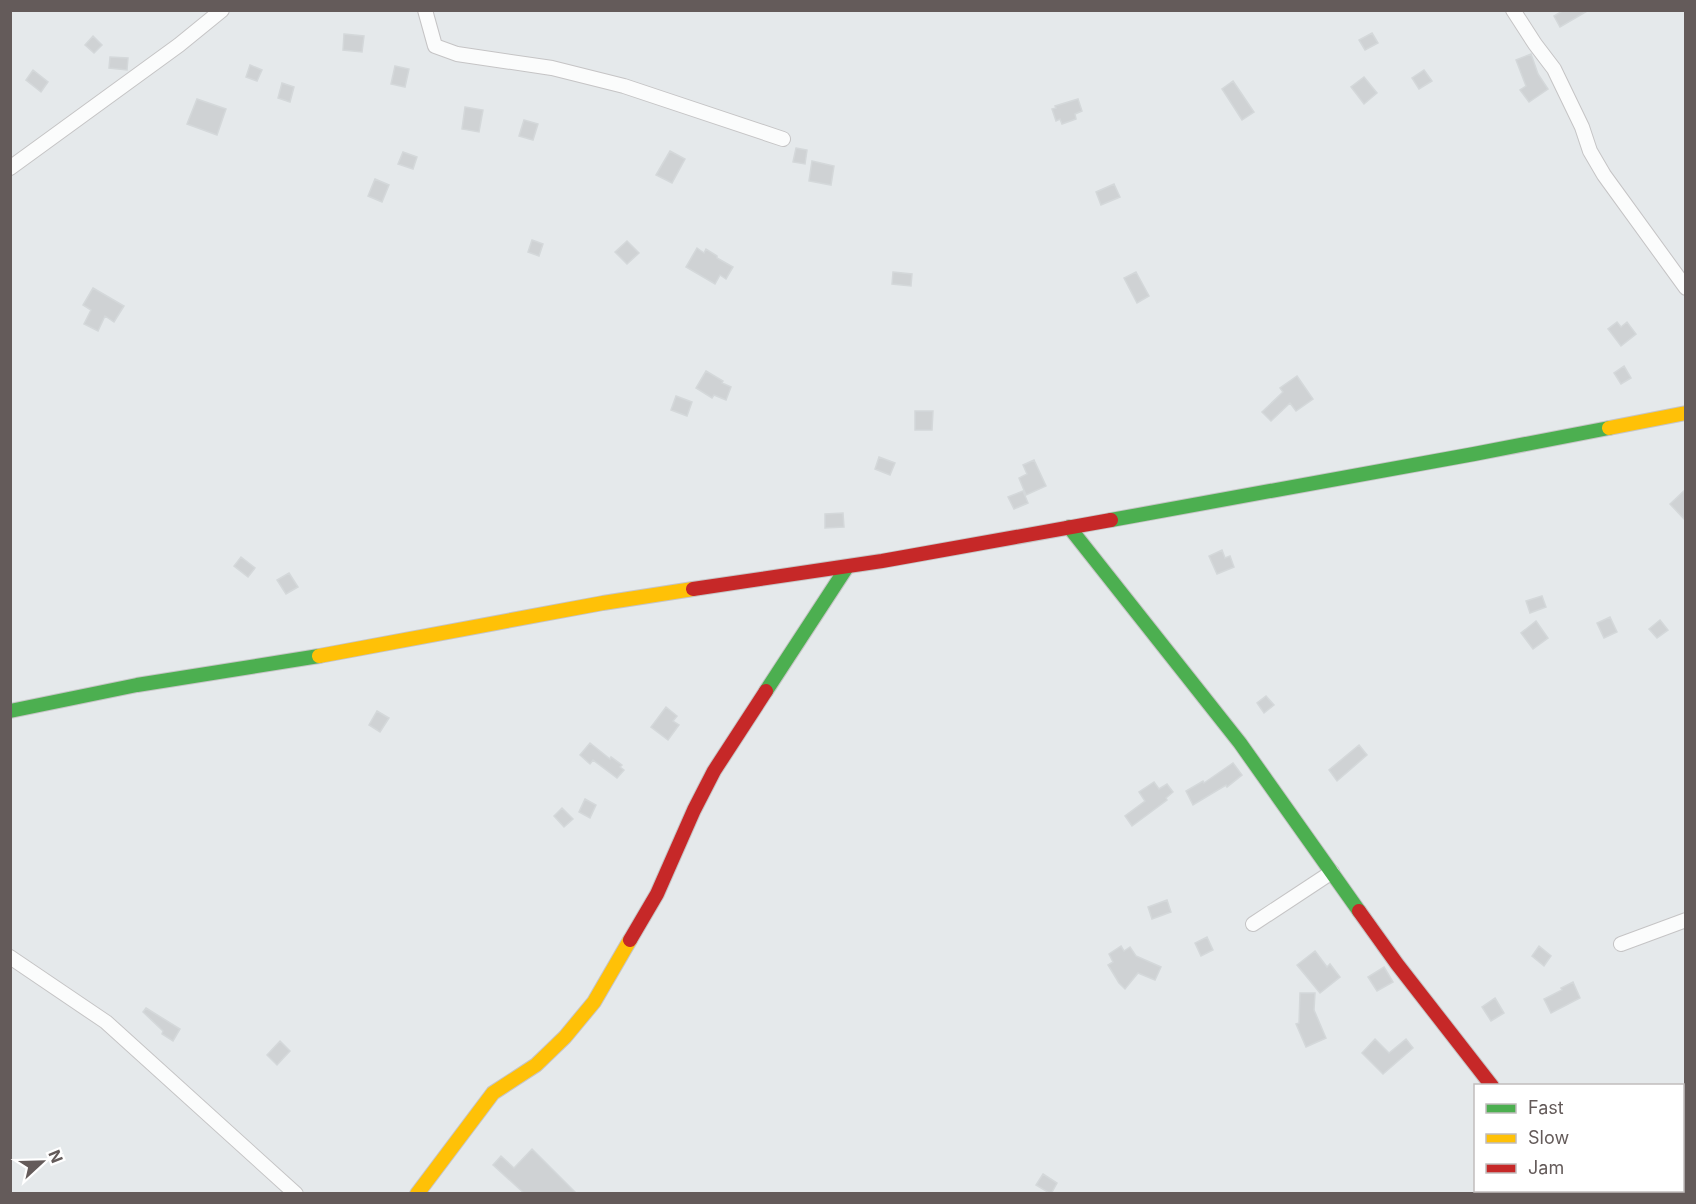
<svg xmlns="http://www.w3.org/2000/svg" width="1696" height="1204" font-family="Inter,sans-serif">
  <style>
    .building { fill: #cfd2d4; stroke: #d4d8da; stroke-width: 1.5 }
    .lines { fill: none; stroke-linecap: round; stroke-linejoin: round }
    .street-casing { stroke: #c5c4c5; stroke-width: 16 }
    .fast-casing { stroke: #c6c5c6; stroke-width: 16 }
    .slow-casing { stroke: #c6c5c6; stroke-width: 16 }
    .jam-casing { stroke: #c6c5c6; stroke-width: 16 }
    .street { stroke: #fbfcfc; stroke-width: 14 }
    .fast { stroke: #4caf50; stroke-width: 14 }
    .slow { stroke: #ffc107; stroke-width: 14 }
    .jam { stroke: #c62828; stroke-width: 14 }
  </style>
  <rect width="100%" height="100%" fill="#e5e9eb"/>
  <!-- building -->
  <path class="building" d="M1564 10H1589L1560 27 1554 16Z
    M1372 33 1378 43 1365 50 1359 40Z
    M344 34 364 36 362 52 343 50Z
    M93 36 102 45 94 53 85 45Z
    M1531 54 1538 74 1548 89 1529 102 1520 90 1526 86 1516 60Z
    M110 57 128 58 127 70 109 68Z
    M250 65 262 70 257 81 246 77Z
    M395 66 409 69 405 87 391 84Z
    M33 70 48 82 41 92 26 80Z
    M1424 70 1432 81 1419 89 1412 78Z
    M1364 77 1377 93 1364 104 1351 87Z
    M1233 81 1254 112 1242 120 1222 89Z
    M282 83 294 87 290 102 278 98Z
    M197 99 226 109 217 135 187 124Z
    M1078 99 1082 111 1075 114 1076 119 1062 124 1060 119 1056 121 1052 109 1056 108 1055 106Z
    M465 107 483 110 479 132 462 129Z
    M524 120 538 124 533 140 519 136Z
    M796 148 807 150 805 164 793 162Z
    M670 151 685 159 672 183 656 175Z
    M403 152 417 157 413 169 398 164Z
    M812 161 834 166 831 185 809 181Z
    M375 179 389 185 382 202 368 196Z
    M1114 184 1120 197 1101 205 1096 192Z
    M532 240 543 244 539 256 528 252Z
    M627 241 639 253 627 264 615 252Z
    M697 248 704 253 706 249 717 256V258L733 267 726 279 720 275 715 284 686 267Z
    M893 272 912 274 911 286 892 284Z
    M1136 272 1149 296 1137 303 1124 278Z
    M93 288 124 306 114 322 105 316 98 331 84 324 91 310 83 305Z
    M1617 322 1621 327 1627 322 1636 334 1621 346 1608 329Z
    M1624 366 1631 378 1621 384 1614 373Z
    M706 371 723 381 722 383 731 387 726 400 714 395 712 398 696 388Z
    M1297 376 1313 399 1296 411 1290 403 1271 421 1262 412 1283 392 1280 388Z
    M676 396 692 402 687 416 671 410Z
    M915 411H933L932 430H915Z
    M879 457 895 463 890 475 875 469Z
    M1034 460 1046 486 1026 495 1019 478 1027 474 1023 465Z
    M1686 489V521L1670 504Z
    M1023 491 1028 503 1014 509 1008 497Z
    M843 513 844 527 825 528V514Z
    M1222 550 1225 558 1230 556 1234 567 1217 574 1209 556Z
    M241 557 255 568 248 577 234 566Z
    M289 573 298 587 286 594 277 580Z
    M1542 596 1546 607 1530 613 1526 601Z
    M1610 617 1617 632 1604 638 1597 623Z
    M1660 620 1668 630 1657 638 1649 629Z
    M1536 621 1548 638 1533 649 1521 633Z
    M1266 696 1274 705 1264 713 1257 703Z
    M666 707 677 716 673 721 679 725 668 740 651 727Z
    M377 711 389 718 380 732 369 725Z
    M590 743 610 759 611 757 622 765 620 767 624 770 617 778 593 760 590 764 580 755Z
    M1359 745 1367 755 1337 781 1329 770Z
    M1233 763 1242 775 1227 787 1226 785 1193 805 1186 791 1203 781 1204 783Z
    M1154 782 1159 789 1167 784 1173 792 1166 798 1167 800 1132 826 1125 816 1145 801 1139 792Z
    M585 799 596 805 590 818 579 812Z
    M562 808 573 819 564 827 554 816Z
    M1167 900 1171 912 1152 919 1148 907Z
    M1207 937 1213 950 1201 956 1195 943Z
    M1121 946 1124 951 1130 947 1136 956 1161 967 1155 980 1138 973 1125 989 1119 983 1108 965 1113 962 1109 954Z
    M1539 946 1551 956 1544 966 1532 956Z
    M1315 951 1327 967 1330 964 1340 977 1320 993 1297 965Z
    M1384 967 1393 982 1377 991 1368 977Z
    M1573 982 1580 998 1551 1013 1544 999 1562 990 1561 988Z
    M1300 993H1315L1314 1010 1326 1038 1306 1047 1296 1024 1299 1023Z
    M1495 998 1504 1013 1491 1021 1482 1007Z
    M146 1008 180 1029 173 1041 162 1034 163 1031 143 1012Z
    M1375 1039 1389 1053 1406 1039 1413 1048 1383 1074 1362 1053Z
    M280 1041 290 1051 277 1065 267 1055Z
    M532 1149 577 1194H525L493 1165 501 1156 514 1168Z
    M1043 1174 1057 1183 1051 1194 1036 1185Z"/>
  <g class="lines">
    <!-- street casing -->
    <g class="street-casing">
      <path id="street" d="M425 10 435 46 457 54 552 68 624 86 783 139
        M1513 10 1535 44 1554 69 1582 127 1590 151 1604 175 1686 288
        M10 168 179 45 222 10
        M1253 924 1332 872
        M1621 944 1686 920
        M10 957 106 1022 296 1194
        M1573 1190 1575 1194"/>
    </g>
    <!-- fast casing -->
    <g class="fast-casing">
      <path id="fast" d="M1111 520 1474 454 1609 428
        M1069 527 1240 743 1359 911
        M766 691 847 567
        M10 711 137 685 319 656"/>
    </g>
    <!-- slow casing -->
    <g class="slow-casing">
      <path id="slow" d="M1609 428 1686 413
        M319 656 603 603 693 589
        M417 1194 493 1093 536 1065 565 1037 594 1002 630 940"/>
    </g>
    <!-- jam casing -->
    <g class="jam-casing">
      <path id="jam" d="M693 589 882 561 1111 520
        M1359 911 1397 964 1492 1086
        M630 940 657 894 694 810 714 771 766 691"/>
    </g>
    <!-- street -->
    <use href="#street" class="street"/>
    <!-- fast -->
    <use href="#fast" class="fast"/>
    <!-- slow -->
    <use href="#slow" class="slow"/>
    <!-- jam -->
    <use href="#jam" class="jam"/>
  </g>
  <!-- border -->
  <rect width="1696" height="1204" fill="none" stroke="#645b5a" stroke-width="24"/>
  <!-- legend -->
  <rect x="1474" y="1084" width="210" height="108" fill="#ffffff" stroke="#c1bdbd" stroke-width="1.5"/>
  <rect x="1486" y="1104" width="30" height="9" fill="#4caf50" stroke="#c1bdbd" stroke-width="1.5"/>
  <text x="1528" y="1114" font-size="18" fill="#645b5a">Fast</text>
  <rect x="1486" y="1134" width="30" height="9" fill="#ffc107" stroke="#c1bdbd" stroke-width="1.5"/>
  <text x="1528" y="1144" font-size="18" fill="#645b5a">Slow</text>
  <rect x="1486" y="1164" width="30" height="9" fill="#c62828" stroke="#c1bdbd" stroke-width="1.5"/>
  <text x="1528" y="1174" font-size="18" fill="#645b5a">Jam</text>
  <!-- north arrow -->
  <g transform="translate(42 1162) rotate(68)" stroke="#ffffff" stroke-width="4.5" paint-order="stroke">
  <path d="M0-4.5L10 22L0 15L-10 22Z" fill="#645b5a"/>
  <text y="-9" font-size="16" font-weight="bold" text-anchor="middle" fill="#645b5a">N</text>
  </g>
</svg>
